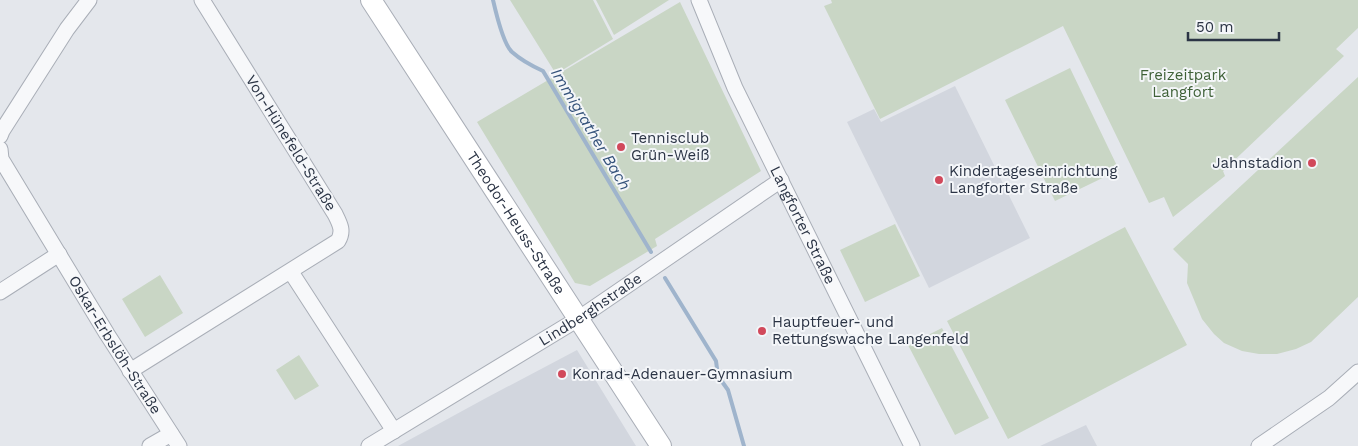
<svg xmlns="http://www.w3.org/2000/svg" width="1358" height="446" font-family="'Work Sans',sans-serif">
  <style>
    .built { fill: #d2d6de }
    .green { fill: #c9d6c5 }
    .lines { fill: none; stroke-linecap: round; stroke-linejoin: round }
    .stream { stroke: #9fb4cc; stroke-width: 4 }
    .street-casing { stroke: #a9aeb7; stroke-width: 17 }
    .secondary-casing { stroke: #a9aeb7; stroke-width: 22 }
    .street { stroke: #f7f8fa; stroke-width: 15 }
    .secondary { stroke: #fff; stroke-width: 20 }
    .poi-dot { fill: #d1495b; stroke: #f4f6f9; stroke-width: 2 }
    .labels { text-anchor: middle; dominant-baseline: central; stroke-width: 4; stroke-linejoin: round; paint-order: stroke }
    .park-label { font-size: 15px; fill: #3f6138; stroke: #f4f6f9 }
    .poi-label { font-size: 15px; fill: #2b3445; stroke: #f4f6f9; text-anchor: start }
    .street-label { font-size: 15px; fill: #2b3445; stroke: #f4f6f9 }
    .water-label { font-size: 16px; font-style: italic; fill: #34527a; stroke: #f4f6f9 }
  </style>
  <rect width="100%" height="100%" fill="#e4e7ec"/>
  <!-- built -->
  <path class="built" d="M955 86 1030 238 929 288 847 122 874 109 881 122Z
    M577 350 636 446H398L486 398Z
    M1086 425 1097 446H1040Z"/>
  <!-- green -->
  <path class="green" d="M510 0H593L613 39 556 74Z
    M596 0H669L614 35Z
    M831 0H1358V28L1336 49 1344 56 1223 171 1225 176 1173 217 1164 197 1149 203 1063 26 880 119 824 6 832 3Z
    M680 2 761 171 655 239 657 246 590 286 575 283 477 122Z
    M1070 68 1119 170 1055 201 1005 100Z
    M1358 77V297L1311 342 1296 349 1277 354H1259L1242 351 1224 343 1214 334 1202 319 1187 283 1188 264 1173 249Z
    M895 224 920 276 865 302 840 250Z
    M1125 227 1187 345 1008 439 947 321Z
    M160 275 183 313 145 337 122 299Z
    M942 328 989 418 955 435 908 345Z
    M299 355 319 386 295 400 276 370Z"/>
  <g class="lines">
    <!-- stream -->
    <path class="stream" d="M493 0C496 13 503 44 512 52 521 60 532 66 543 71L651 252
      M665 278 716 361 718 376 728 390 744 446"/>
    <!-- street casing -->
    <g class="street-casing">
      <g id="street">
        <path id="s1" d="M699 0 735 88 912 446"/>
        <path d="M0 136 2 131 67 29 89 0"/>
        <path id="s2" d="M0 149 1 159 107 334 179 446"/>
        <path d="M291 272 394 431"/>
        <path d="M0 292 59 254"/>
        <path d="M130 371 338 241C344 231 340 224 335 214L202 0"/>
        <path d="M150 446 171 434"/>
        <path id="s3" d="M369 446 578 319 781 180"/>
        <path d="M1259 446 1329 398 1358 372"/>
      </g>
    </g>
    <!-- secondary casing -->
    <g class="secondary-casing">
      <g id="secondary">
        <path id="s4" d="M371 0 661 446"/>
      </g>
    </g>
    <!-- street -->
    <use href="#street" class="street"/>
    <!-- secondary -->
    <use href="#secondary" class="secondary"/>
  </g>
  <!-- markers -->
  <g class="poi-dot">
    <circle cx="621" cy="147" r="5"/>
    <circle cx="1312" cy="163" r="5"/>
    <circle cx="939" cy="180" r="5"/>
    <circle cx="762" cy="331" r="5"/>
    <circle cx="562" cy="374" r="5"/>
  </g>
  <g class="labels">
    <!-- park labels -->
    <g class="park-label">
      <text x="1183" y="75">Freizeitpark<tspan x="1183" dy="17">Langfort</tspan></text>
    </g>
    <!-- poi labels -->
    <g class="poi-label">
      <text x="631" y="138">Tennisclub<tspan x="631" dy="17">Grün-Weiß</tspan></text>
      <text x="1302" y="163" text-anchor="end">Jahnstadion</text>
      <text x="949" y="171">Kindertageseinrichtung<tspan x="949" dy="17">Langforter Straße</tspan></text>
      <text x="772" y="322">Hauptfeuer- und<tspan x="772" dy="17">Rettungswache Langenfeld</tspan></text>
      <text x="572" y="374">Konrad-Adenauer-Gymnasium</text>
    </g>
    <!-- street labels -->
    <g class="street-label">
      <text transform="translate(291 143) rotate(58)">Von-Hünefeld-Straße</text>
      <text stroke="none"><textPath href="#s4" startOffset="266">Theodor-Heuss-Straße</textPath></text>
      <text stroke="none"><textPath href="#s1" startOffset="248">Langforter Straße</textPath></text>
      <text stroke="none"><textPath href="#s3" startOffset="260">Lindberghstraße</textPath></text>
      <text stroke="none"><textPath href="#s2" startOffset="228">Oskar-Erbslöh-Straße</textPath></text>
    </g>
    <!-- water labels -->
    <g class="water-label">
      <text transform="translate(591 129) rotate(59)">Immigrather Bach</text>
    </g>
  </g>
  <!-- scale -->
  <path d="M1188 32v8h91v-8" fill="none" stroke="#2b3445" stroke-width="2.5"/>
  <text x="1196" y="32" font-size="15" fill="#2b3445" stroke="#f4f6f9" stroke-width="4" paint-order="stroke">50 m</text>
</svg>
